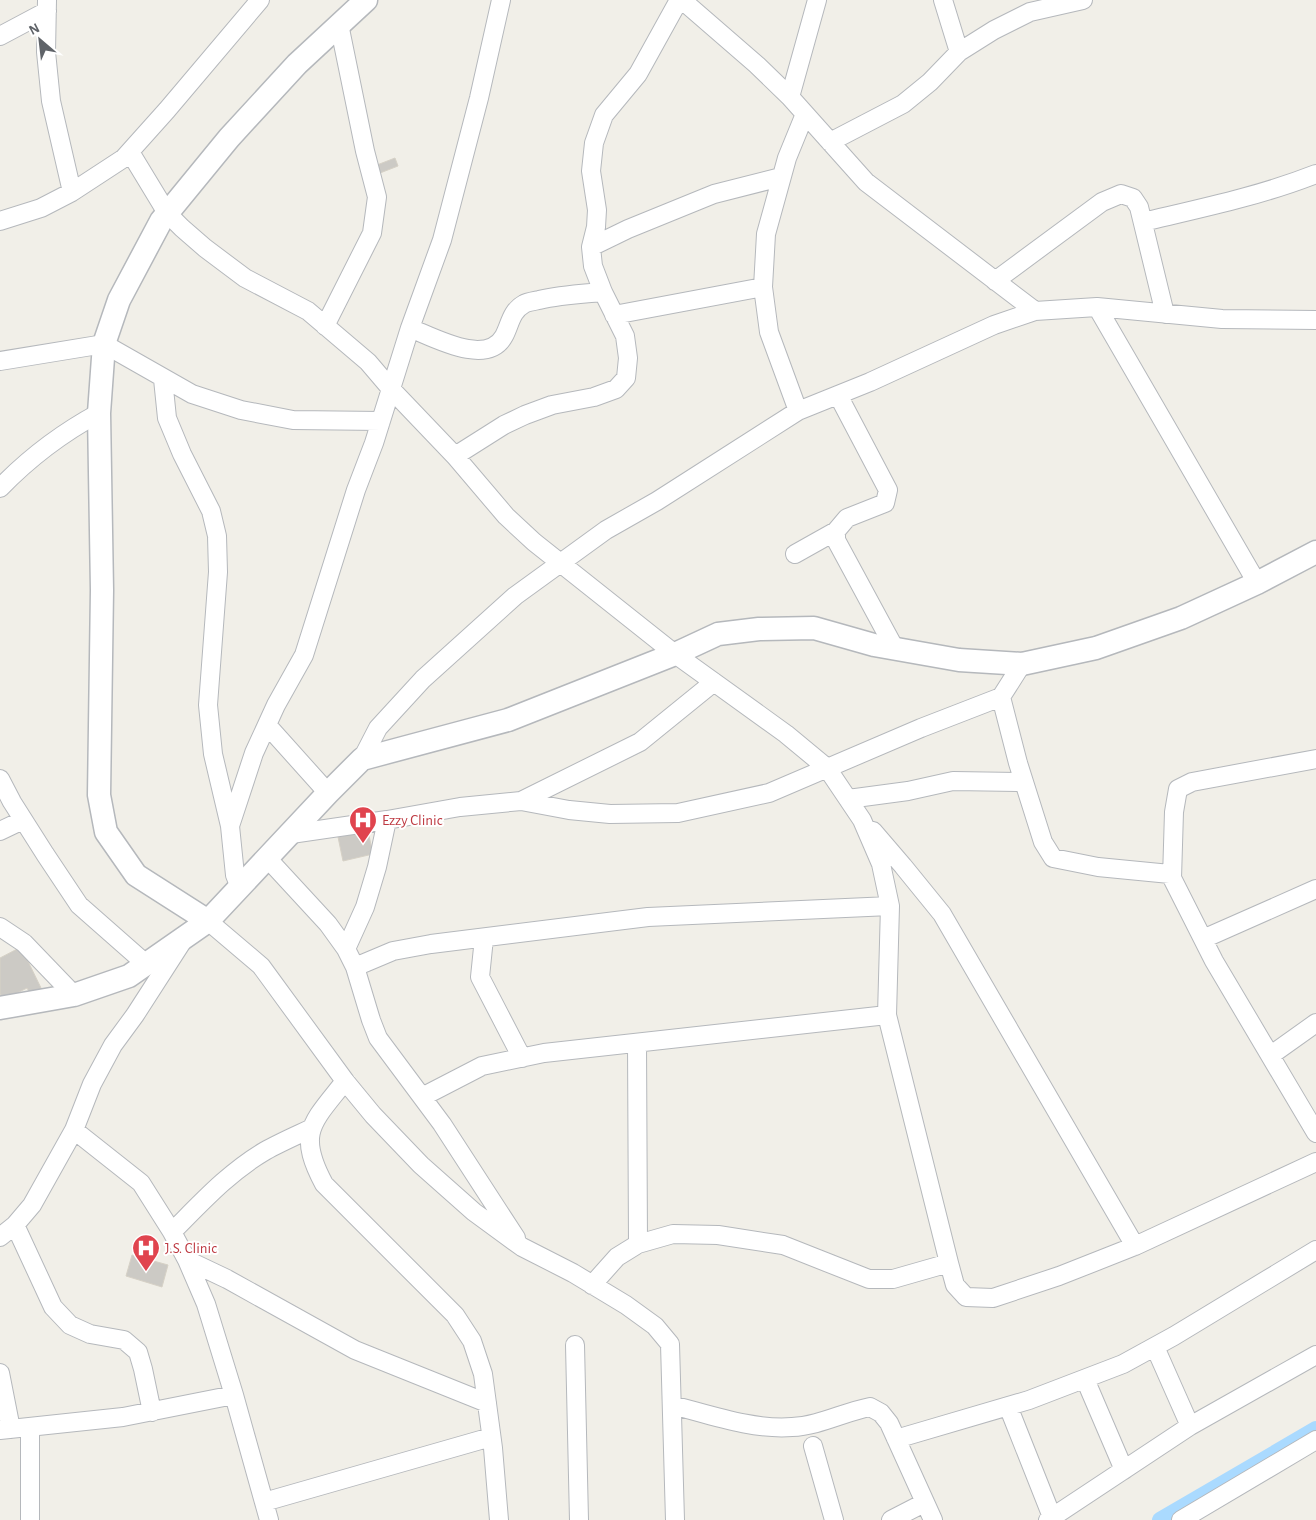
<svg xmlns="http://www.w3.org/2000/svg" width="1316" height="1520" font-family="'Alegreya Sans',sans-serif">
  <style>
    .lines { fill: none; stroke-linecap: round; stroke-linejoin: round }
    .canal { stroke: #aadaff; stroke-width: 16 }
    .building { fill: #cccac5; stroke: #d6d1c6 }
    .minor-casing { stroke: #b5b8bc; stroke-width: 20 }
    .tertiary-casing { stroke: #b5b8bc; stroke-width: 25 }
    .minor { stroke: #fff; stroke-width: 18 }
    .tertiary { stroke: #fff; stroke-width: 22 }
    .labels { text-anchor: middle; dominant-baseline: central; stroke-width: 4; stroke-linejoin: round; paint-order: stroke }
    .health-label { font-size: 15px; fill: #be3a42; stroke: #fff; text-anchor: start }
  </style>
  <rect width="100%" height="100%" fill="#f1efe8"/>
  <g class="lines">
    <!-- canal -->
    <path class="canal" d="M1160 1520 1316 1429"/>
  </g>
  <!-- building -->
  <path class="building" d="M395 158 398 166 380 173 377 165Z
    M368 831 373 854 343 861 338 837Z
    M21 947 42 990 31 995 27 988 3 1000 0 994V958Z
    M132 1255 168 1265 162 1287 126 1276Z"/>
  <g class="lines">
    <!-- minor casing -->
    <g class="minor-casing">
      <path id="minor" d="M47 0 46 52 51 101 72 192
        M682 0 757 65 790 97 866 182 1035 311
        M943 0 959 52
        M0 36 47 11
        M790 97 817 0
        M830 142 903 104 930 82 959 52 994 30 1030 12 1083 0
        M130 152 167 213 182 228 205 248 245 278 308 311 368 362 391 389 455 456 506 516 534 542 675 654 786 734 827 768 862 820 881 864 890 906 887 1015 949 1263 955 1285 966 1297 993 1298 1059 1276 1135 1246 1316 1162
        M0 221 41 208 72 192 124 158 167 110 260 0
        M1143 222C1202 208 1260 196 1316 174
        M591 247 628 229 714 194 781 177
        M995 281 1102 202 1121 194 1133 198 1139 207 1165 314
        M1097 307 1257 583
        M614 315 763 287
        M325 326 372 233 377 197 365 151 339 24
        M410 328C435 338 487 367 504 336 510 325 511 311 524 304 527 302 534 301 539 300 560 295 581 294 603 292
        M0 361 104 344 192 394 241 410 293 420 381 421
        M163 379 167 418 182 454 211 511 217 536 218 572 208 705 213 754 230 826
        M838 395 888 490 885 503 847 518 836 531V540L895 649
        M798 411 769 332 763 287 766 234 787 158 805 114
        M455 456 504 425 525 415 552 405 594 397 616 389 626 378 628 358 625 336 603 292 593 266 591 247 596 227 597 210 591 171 594 143 604 115 638 74 679 0
        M0 488C29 458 62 433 99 413
        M795 554 836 531
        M1022 664 1001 697 1018 763 1043 842 1053 858 1098 867 1170 874 1214 961 1316 1133
        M267 725 328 793
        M362 759 378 728 423 679 515 596 606 530 657 501 798 411 870 382 994 325 1035 311 1097 307 1222 319 1316 320
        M0 779 12 802 45 854 79 905 146 964
        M848 799 908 791 953 781 1024 782
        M521 801 640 742 714 682
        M0 831 23 820
        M873 831 903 866 942 914 1135 1246
        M291 834 387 820 460 807 521 801 569 810 610 814 678 813 769 793 921 728 1001 697
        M268 859 328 924 346 949 355 967 371 1020 378 1038 442 1124 516 1238
        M1172 878 1174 812 1178 789 1192 782 1316 759
        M240 888 235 875 230 826 254 753 276 705 304 655 356 490 374 443 410 328 442 240 479 98 501 0
        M208 921 261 966 345 1081 373 1115 421 1165 474 1212 522 1247 573 1273 626 1305 655 1326 670 1344 675 1520
        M0 927 24 943 74 995
        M484 938 480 977 522 1058
        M1203 939 1316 889
        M346 949 365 907 377 867 387 820
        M355 967 393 951 431 944 648 917 890 906
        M637 1043 638 1244
        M1271 1055 1316 1023
        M345 1081C313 1122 296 1132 324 1184L455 1315 472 1341 483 1374 493 1448 499 1520
        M422 1097 482 1066 544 1053 887 1015
        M74 1130 141 1183 172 1232 187 1260 206 1304 234 1395 269 1520
        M15 1225 53 1307 70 1325 90 1334 124 1340 138 1352 143 1369 152 1412
        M172 1232C201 1203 229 1172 265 1151 279 1143 295 1136 310 1129
        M0 1237 15 1225 32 1205 74 1130 92 1084 113 1045 135 1015 182 942
        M187 1260 227 1279 355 1350 487 1403
        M592 1285 617 1257 638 1244 673 1234 718 1235 783 1245 869 1279H893L949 1263
        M575 1345 579 1520
        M1155 1347 1190 1426
        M0 1373 11 1429
        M1085 1379 1124 1470
        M672 1405C711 1415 752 1430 792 1427 819 1426 844 1412 870 1407L881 1413 889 1423 933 1520
        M1008 1406 1052 1517
        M30 1428V1520
        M0 1430 123 1417 234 1395
        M896 1439 1029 1400 1123 1364 1174 1336 1316 1250
        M813 1446 834 1520
        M264 1502 491 1437
        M891 1520 924 1503
        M1048 1520 1190 1426 1316 1355
        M1181 1520 1316 1440"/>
    </g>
    <!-- tertiary casing -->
    <g class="tertiary-casing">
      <path id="tertiary" d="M208 921 136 875 106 832 99 795 102 590 99 413 104 344 119 300 161 221 229 138 297 64 366 0
        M0 1008 74 995 129 976 208 921 328 793 362 759 508 720 675 654 718 634 759 629 814 628 874 645 959 660 1022 664 1096 648 1181 618 1257 583 1316 552"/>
    </g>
    <!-- minor -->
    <use href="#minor" class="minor"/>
    <!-- tertiary -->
    <use href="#tertiary" class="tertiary"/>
  </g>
  <!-- icons -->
  <defs>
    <g id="hospital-pin" transform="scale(1.4375)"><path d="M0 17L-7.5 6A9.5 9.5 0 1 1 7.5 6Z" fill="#e0444e" stroke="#fff"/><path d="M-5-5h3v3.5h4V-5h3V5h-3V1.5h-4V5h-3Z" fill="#fff"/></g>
  </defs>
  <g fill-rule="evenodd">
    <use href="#hospital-pin" x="363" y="820"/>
    <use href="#hospital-pin" x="146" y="1248"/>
  </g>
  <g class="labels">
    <!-- health labels -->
    <g class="health-label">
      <text x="382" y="820">Ezzy Clinic</text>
      <text x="165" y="1248">J.S. Clinic</text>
    </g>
  </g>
  <!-- north arrow -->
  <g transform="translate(40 40) rotate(332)" stroke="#ffffff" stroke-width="4" paint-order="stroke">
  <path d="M0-4L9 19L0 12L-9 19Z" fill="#5f6368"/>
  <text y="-8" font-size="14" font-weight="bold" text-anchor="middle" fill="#5f6368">N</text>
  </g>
</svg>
